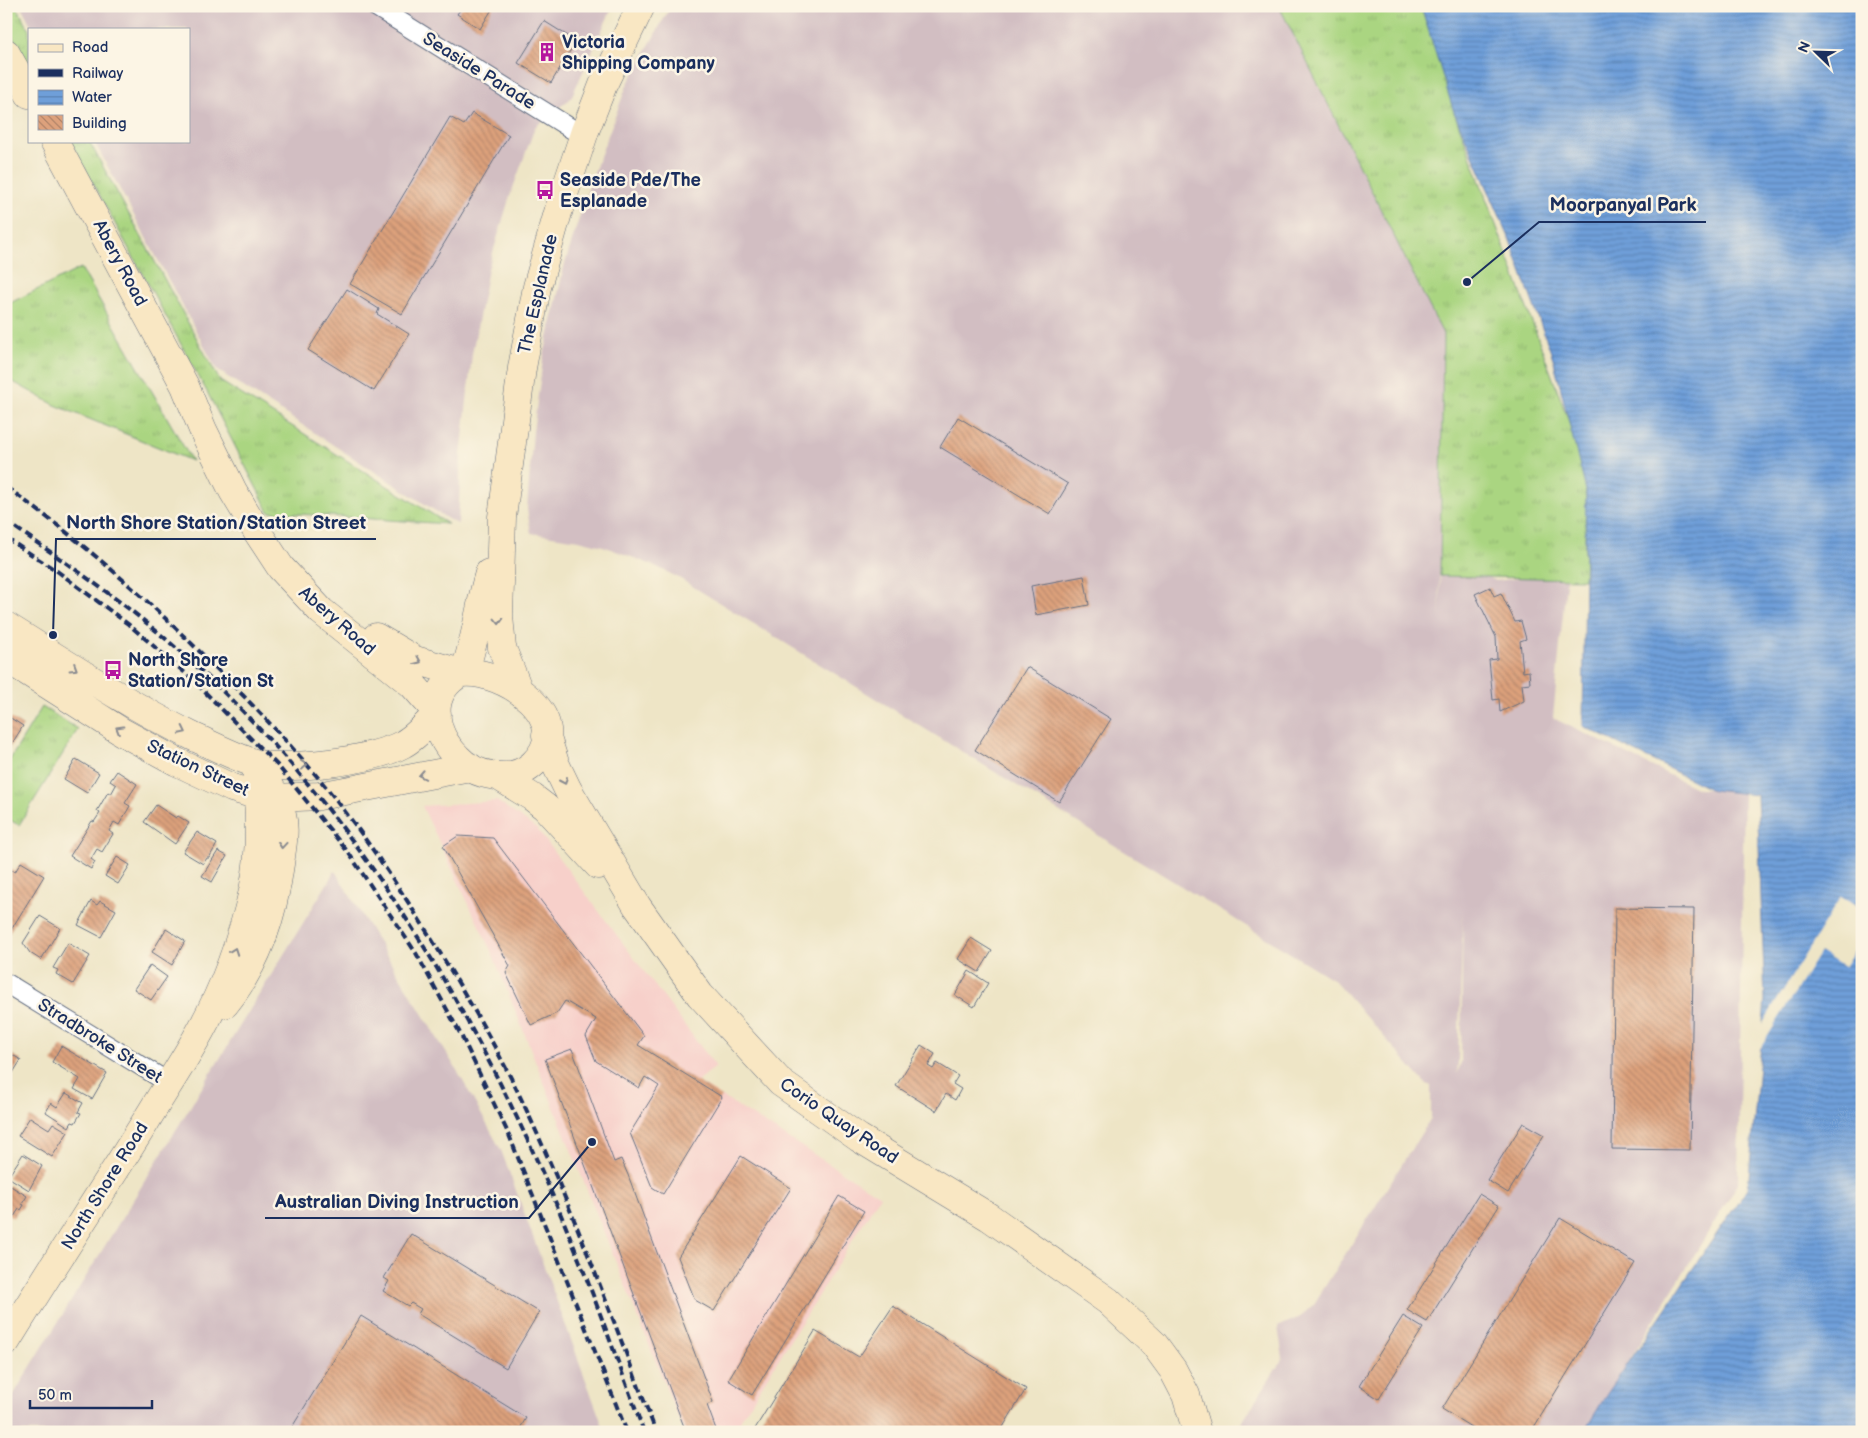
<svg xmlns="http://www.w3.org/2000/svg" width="1868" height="1438" font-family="'Balsamiq Sans',sans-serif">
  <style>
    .built { fill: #f7d0ca }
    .industrial { fill: #d2bec2; fill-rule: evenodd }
    .grass { fill: url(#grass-tufts); stroke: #628270 }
    .water { fill: url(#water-rules); stroke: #45679c }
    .pier { fill: #eee5c6 }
    .building { fill: url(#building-back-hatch) }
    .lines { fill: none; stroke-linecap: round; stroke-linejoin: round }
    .street-casing { stroke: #656f82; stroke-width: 21 }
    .secondary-casing { stroke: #656f82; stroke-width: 29 }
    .street { stroke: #fff; stroke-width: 19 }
    .secondary { stroke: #f9e7c3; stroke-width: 28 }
    .rail { stroke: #1b2f5e; stroke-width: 4; stroke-dasharray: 8 4; stroke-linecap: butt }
    .oneway { stroke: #8a8b90 }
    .labels { text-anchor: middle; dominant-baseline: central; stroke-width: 5; stroke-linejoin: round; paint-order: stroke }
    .poi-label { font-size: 18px; font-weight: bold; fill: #1b2f5e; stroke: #fcf5e5; text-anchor: start }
    .street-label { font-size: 18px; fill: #1b2f5e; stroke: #fcf5e5 }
    .leader { fill: none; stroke: #1b2f5e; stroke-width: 2 }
    .callout-dot { fill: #1b2f5e; stroke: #fcf5e5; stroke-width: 2 }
    .callout-label { font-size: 19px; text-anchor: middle; font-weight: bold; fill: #1b2f5e; stroke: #fcf5e5; stroke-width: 5; stroke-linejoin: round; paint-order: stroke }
  </style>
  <defs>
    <pattern id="grass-tufts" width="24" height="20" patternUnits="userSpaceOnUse" patternTransform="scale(1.25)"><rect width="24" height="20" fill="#aad581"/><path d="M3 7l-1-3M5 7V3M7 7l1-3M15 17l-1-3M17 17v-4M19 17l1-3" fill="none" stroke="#92b772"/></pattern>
    <pattern id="water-rules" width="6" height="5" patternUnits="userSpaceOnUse" patternTransform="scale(1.25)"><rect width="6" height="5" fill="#6f9fd9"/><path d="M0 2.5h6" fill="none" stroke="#5a82b3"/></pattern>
    <pattern id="building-back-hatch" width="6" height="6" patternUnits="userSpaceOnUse" patternTransform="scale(1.25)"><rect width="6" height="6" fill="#dda17c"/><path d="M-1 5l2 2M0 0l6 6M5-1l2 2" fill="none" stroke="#b28469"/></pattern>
  </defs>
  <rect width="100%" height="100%" fill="#fcf5e5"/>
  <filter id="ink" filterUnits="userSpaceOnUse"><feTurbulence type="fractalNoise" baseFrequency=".02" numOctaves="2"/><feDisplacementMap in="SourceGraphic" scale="10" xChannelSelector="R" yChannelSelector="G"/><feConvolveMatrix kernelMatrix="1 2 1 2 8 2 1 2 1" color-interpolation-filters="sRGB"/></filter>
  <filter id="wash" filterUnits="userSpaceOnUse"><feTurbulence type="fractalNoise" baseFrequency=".0096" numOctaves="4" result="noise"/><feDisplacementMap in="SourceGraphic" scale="20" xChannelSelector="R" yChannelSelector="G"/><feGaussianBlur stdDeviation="1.12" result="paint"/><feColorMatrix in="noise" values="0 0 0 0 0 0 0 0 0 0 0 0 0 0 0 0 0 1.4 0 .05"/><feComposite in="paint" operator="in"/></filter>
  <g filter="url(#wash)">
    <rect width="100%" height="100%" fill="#eee5c6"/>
    <!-- built -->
    <path class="built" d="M497 801 537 829 716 1067 697 1081 880 1196 733 1432H684L493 955 422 806Z"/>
    <!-- industrial -->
    <path class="industrial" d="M21 6H613L571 98 535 127 509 199 488 269 472 354 461 456 458 524 448 519 217 370 94 141H189V29H33Z
      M671 6H1279L1443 334 1439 621 1441 557 1496 581 1567 572 1553 718 1698 789 1744 790 1738 1184 1585 1432H1236L1283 1358 1278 1327 1300 1317 1314 1304 1431 1118V1086L1425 1083 1334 980 679 578 655 566 603 546 579 540 531 533 527 509 533 431 543 360 564 267 590 183 627 85ZM1463 910 1461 1062 1457 1074 1458 1062Z
      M335 871 458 1072 501 1150 605 1432H6V1407Z"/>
    <!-- grass -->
    <path class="grass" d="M6 6H16L29 29V66L6 25Z
      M1279 6H1421L1454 112 1568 419 1586 490 1584 579 1440 576 1443 334Z
      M70 141H89L220 381 448 524 269 512 206 390Z
      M81 268 192 461 55 405 6 378V305Z
      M42 707 78 729 19 825 6 818V766Z"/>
    <!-- water -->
    <path class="water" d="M1421 6H1862V1432H1584L1605 1397 1748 1188 1765 1000 1757 795 1712 790 1583 726 1586 490 1553 358 1508 235 1454 112Z"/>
    <!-- pier -->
    <path class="pier" d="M1841 896 1862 909V938L1844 967 1820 952 1758 1052 1760 1028Z"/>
    <g id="blocks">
      <!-- building -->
      <path class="building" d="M463 6H494L480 29 457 14Z
        M544 21 576 41 551 83 518 63Z
        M472 113 509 135 402 314 350 284 450 117 464 125Z
        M347 289 379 309 377 314 409 334 374 391 308 350Z
        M958 417 1068 484 1050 514 940 447Z
        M1084 576 1089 605 1036 615 1031 586Z
        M1490 587 1494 596 1501 593 1515 622 1521 621 1526 639 1520 641 1523 672 1529 671 1530 683 1522 684 1524 701 1500 712 1499 699 1493 700 1489 660 1497 659 1496 637 1475 594Z
        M1027 667 1111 719 1059 802 975 750Z
        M6 715 23 726 6 753Z
        M76 759 99 773 87 793 64 779Z
        M117 771 137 784 125 803 130 806 119 825 114 822 109 831 113 834 102 852 97 849 91 859 95 862 91 869 70 856 92 821 94 822 100 813 97 811 108 792 111 794 116 785 110 781Z
        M156 805 176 818 178 816 189 823 175 844 144 822Z
        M197 832 217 844 209 858H207L203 864 183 852Z
        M458 836 493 838 644 1036 638 1045 722 1097 663 1194 652 1187 630 1133 659 1086 645 1077 639 1088 596 1061 586 1036 596 1019 565 1001 557 1013 531 1025 506 973 510 966 443 846Z
        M218 851 227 856 212 882 202 876Z
        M117 857 130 865 118 884 105 876Z
        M21 862 44 876 6 938V867L15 872Z
        M91 901 97 905 100 901 116 910 101 937 78 925Z
        M1615 908 1694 909 1690 1150 1612 1149Z
        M40 916 60 928 41 960 30 953 23 943Z
        M166 929 185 941 172 965 152 952Z
        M971 938 992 951 979 972 958 959Z
        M68 943 90 956 73 984 56 974 58 970 53 968Z
        M150 965 167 977 151 1000 134 989Z
        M969 971 988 983 974 1007 955 995Z
        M921 1045 935 1054 928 1066 933 1069 937 1063 958 1076 953 1084 961 1089 955 1100 946 1094 936 1111 896 1086Z
        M61 1046 107 1073 92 1099 74 1089 80 1079 52 1062Z
        M572 1049 614 1162 621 1159 628 1175 713 1402 707 1405 717 1432H686L545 1059Z
        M6 1051 21 1060 9 1079 6 1078Z
        M66 1093 83 1103 78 1112 81 1113 75 1123 72 1122 69 1127 46 1112 51 1103 57 1107Z
        M30 1117 49 1129 53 1123 68 1132 52 1157 18 1136Z
        M1523 1123 1544 1135 1508 1193 1487 1180Z
        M23 1154 42 1166 29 1190 8 1177Z
        M741 1156 791 1188 714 1311 695 1300 678 1257Z
        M9 1185 27 1196 22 1204 24 1205 21 1210 19 1209 13 1218 6 1214V1189Z
        M1479 1194 1499 1206 1427 1322 1407 1310Z
        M839 1196 864 1211 752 1395 728 1380Z
        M1560 1218 1635 1263 1531 1432H1479L1442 1409Z
        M411 1234 539 1312 506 1368 418 1314 421 1309 411 1303 408 1306 383 1291 389 1281 384 1278Z
        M893 1306 1026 1389 1000 1432H753L815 1331 859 1357Z
        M361 1316 526 1418 518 1432H289Z
        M1403 1316 1423 1328 1379 1399 1359 1386Z"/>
    </g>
  </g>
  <g filter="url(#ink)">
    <use href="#blocks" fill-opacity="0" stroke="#656f82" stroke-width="1"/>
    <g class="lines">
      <!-- street casing -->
      <g class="street-casing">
        <path id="street" d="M375 6 583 136
          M6 983 169 1083"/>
      </g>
      <!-- secondary casing -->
      <g class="secondary-casing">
        <path id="secondary" d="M6 53 29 94
          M54 141 185 386 203 430 233 491 258 533 281 568 321 611 412 684 436 711
          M6 626C67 664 127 704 192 736 212 745 233 756 254 763 285 772 375 760 403 744 416 737 427 724 437 714
          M376 637 415 660 461 673
          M6 658 122 732 177 762 232 788 259 796 276 798 319 796 470 767
          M461 673C504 668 579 720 533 764 512 784 475 777 457 757 432 732 426 692 461 673Z
          M464 673C476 640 479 606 489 573
          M519 691 502 648 499 616 502 517 522 368 537 287 559 209 585 131 603 85 641 6
          M546 735 555 763 568 790 637 906 700 995 781 1083 859 1138 989 1217 1108 1301 1154 1344 1173 1370 1186 1395 1197 1432
          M498 776 532 797 545 807 598 865
          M225 1004C258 963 273 916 280 864 282 848 286 830 282 815 279 803 274 793 268 783
          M6 1342C52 1267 100 1195 146 1121 164 1091 184 1061 201 1030 224 988 242 938 253 891 262 849 259 806 256 763"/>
      </g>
      <!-- street -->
      <use href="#street" class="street"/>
      <!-- secondary -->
      <use href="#secondary" class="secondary"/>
      <!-- rail -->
      <path class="rail" d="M6 487C81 540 150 601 215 667 255 707 294 748 330 792 364 835 394 880 424 927 456 978 487 1030 514 1084 569 1197 611 1315 656 1432
        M6 521C60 559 116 596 167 640 345 793 466 994 558 1208 589 1281 616 1357 644 1432
        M6 538 57 571 128 624 191 678 278 766 348 852 416 953 461 1035 509 1135 627 1432"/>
    </g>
    <!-- one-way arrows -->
    <defs><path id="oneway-chevron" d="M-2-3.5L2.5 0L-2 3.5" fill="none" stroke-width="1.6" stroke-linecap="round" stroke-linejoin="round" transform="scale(1.25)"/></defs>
    <g class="oneway">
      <use href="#oneway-chevron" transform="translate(499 621) rotate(88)"/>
      <use href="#oneway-chevron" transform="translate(418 661) rotate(23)"/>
      <use href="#oneway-chevron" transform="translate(74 668) rotate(32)"/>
      <use href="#oneway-chevron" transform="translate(119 729) rotate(-149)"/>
      <use href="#oneway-chevron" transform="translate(183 731) rotate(26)"/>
      <use href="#oneway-chevron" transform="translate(304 765) rotate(-6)"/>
      <use href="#oneway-chevron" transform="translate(422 775) rotate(169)"/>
      <use href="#oneway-chevron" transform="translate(564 781) rotate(66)"/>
      <use href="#oneway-chevron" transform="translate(282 845) rotate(95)"/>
      <use href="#oneway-chevron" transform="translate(234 951) rotate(-70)"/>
    </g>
  </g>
  <!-- icons -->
  <defs>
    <g id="building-bare" transform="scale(1.5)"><path d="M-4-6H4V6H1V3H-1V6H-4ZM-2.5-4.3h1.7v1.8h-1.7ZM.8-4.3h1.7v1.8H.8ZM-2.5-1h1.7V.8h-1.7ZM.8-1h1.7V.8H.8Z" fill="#b5179e" stroke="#fcf5e5" stroke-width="2.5" paint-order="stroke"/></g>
    <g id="bus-bare" transform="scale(1.5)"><path d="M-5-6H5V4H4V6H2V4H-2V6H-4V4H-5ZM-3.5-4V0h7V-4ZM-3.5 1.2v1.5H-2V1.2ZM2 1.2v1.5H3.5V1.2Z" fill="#b5179e" stroke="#fcf5e5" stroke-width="2.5" paint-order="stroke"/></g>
  </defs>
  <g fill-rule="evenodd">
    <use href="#building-bare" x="547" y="52"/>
    <use href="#bus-bare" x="545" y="190"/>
    <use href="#bus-bare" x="113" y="670"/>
  </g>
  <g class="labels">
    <!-- poi labels -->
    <g class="poi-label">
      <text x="562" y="42">Victoria<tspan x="562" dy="21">Shipping Company</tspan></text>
      <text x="560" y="180">Seaside Pde/The<tspan x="560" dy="21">Esplanade</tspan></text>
      <text x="128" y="660">North Shore<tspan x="128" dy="21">Station/Station St</tspan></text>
    </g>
    <!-- street labels -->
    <g class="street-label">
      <text transform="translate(479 71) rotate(32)">Seaside Parade</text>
      <text transform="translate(120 263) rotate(62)">Abery Road</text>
      <text transform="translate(538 294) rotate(-77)">The Esplanade</text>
      <text transform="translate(337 621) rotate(41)">Abery Road</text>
      <text transform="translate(198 768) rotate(25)">Station Street</text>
      <text transform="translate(100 1041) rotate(32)">Stradbroke Street</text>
      <text transform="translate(839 1121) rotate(34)">Corio Quay Road</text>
      <text transform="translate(105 1186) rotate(-58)">North Shore Road</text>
    </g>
  </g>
  <!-- callouts -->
  <path class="leader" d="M1467 282L1539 222H1706M53 635L56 539H376M592 1142L529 1218H265"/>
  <g class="callout-dot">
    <circle cx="1467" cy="282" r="5"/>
    <circle cx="53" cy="635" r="5"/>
    <circle cx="592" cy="1142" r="5"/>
  </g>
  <g class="callout-label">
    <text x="1623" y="211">Moorpanyal Park</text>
    <text x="216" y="529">North Shore Station/Station Street</text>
    <text x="397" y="1208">Australian Diving Instruction</text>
  </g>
  <!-- margin -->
  <rect width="1868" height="1438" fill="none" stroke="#fcf5e5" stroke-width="25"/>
  <!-- legend -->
  <rect x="28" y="28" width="162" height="115" fill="#fcf5e5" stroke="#a2a6af"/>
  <rect x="38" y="44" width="25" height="8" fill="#f9e7c3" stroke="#a2a6af"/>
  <text x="72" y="52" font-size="15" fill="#1b2f5e">Road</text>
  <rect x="38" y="69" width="25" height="8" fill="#1b2f5e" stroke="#a2a6af"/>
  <text x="72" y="78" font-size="15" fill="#1b2f5e">Railway</text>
  <rect x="38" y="90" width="25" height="15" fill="url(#water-rules)" stroke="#a2a6af"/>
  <text x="72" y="102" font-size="15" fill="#1b2f5e">Water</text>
  <rect x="38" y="115" width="25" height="15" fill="url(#building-back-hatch)" stroke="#a2a6af"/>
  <text x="72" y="128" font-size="15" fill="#1b2f5e">Building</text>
  <!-- north arrow -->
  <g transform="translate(1816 52) rotate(293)" stroke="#fcf5e5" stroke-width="4" paint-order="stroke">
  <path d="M0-4L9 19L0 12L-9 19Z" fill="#1b2f5e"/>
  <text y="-8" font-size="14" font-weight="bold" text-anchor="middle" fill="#1b2f5e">N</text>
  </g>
  <!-- scale -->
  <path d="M30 1400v8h122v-8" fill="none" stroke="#1b2f5e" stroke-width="2.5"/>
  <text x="38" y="1400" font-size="15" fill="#1b2f5e" stroke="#fcf5e5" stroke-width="4" paint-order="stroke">50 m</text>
</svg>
